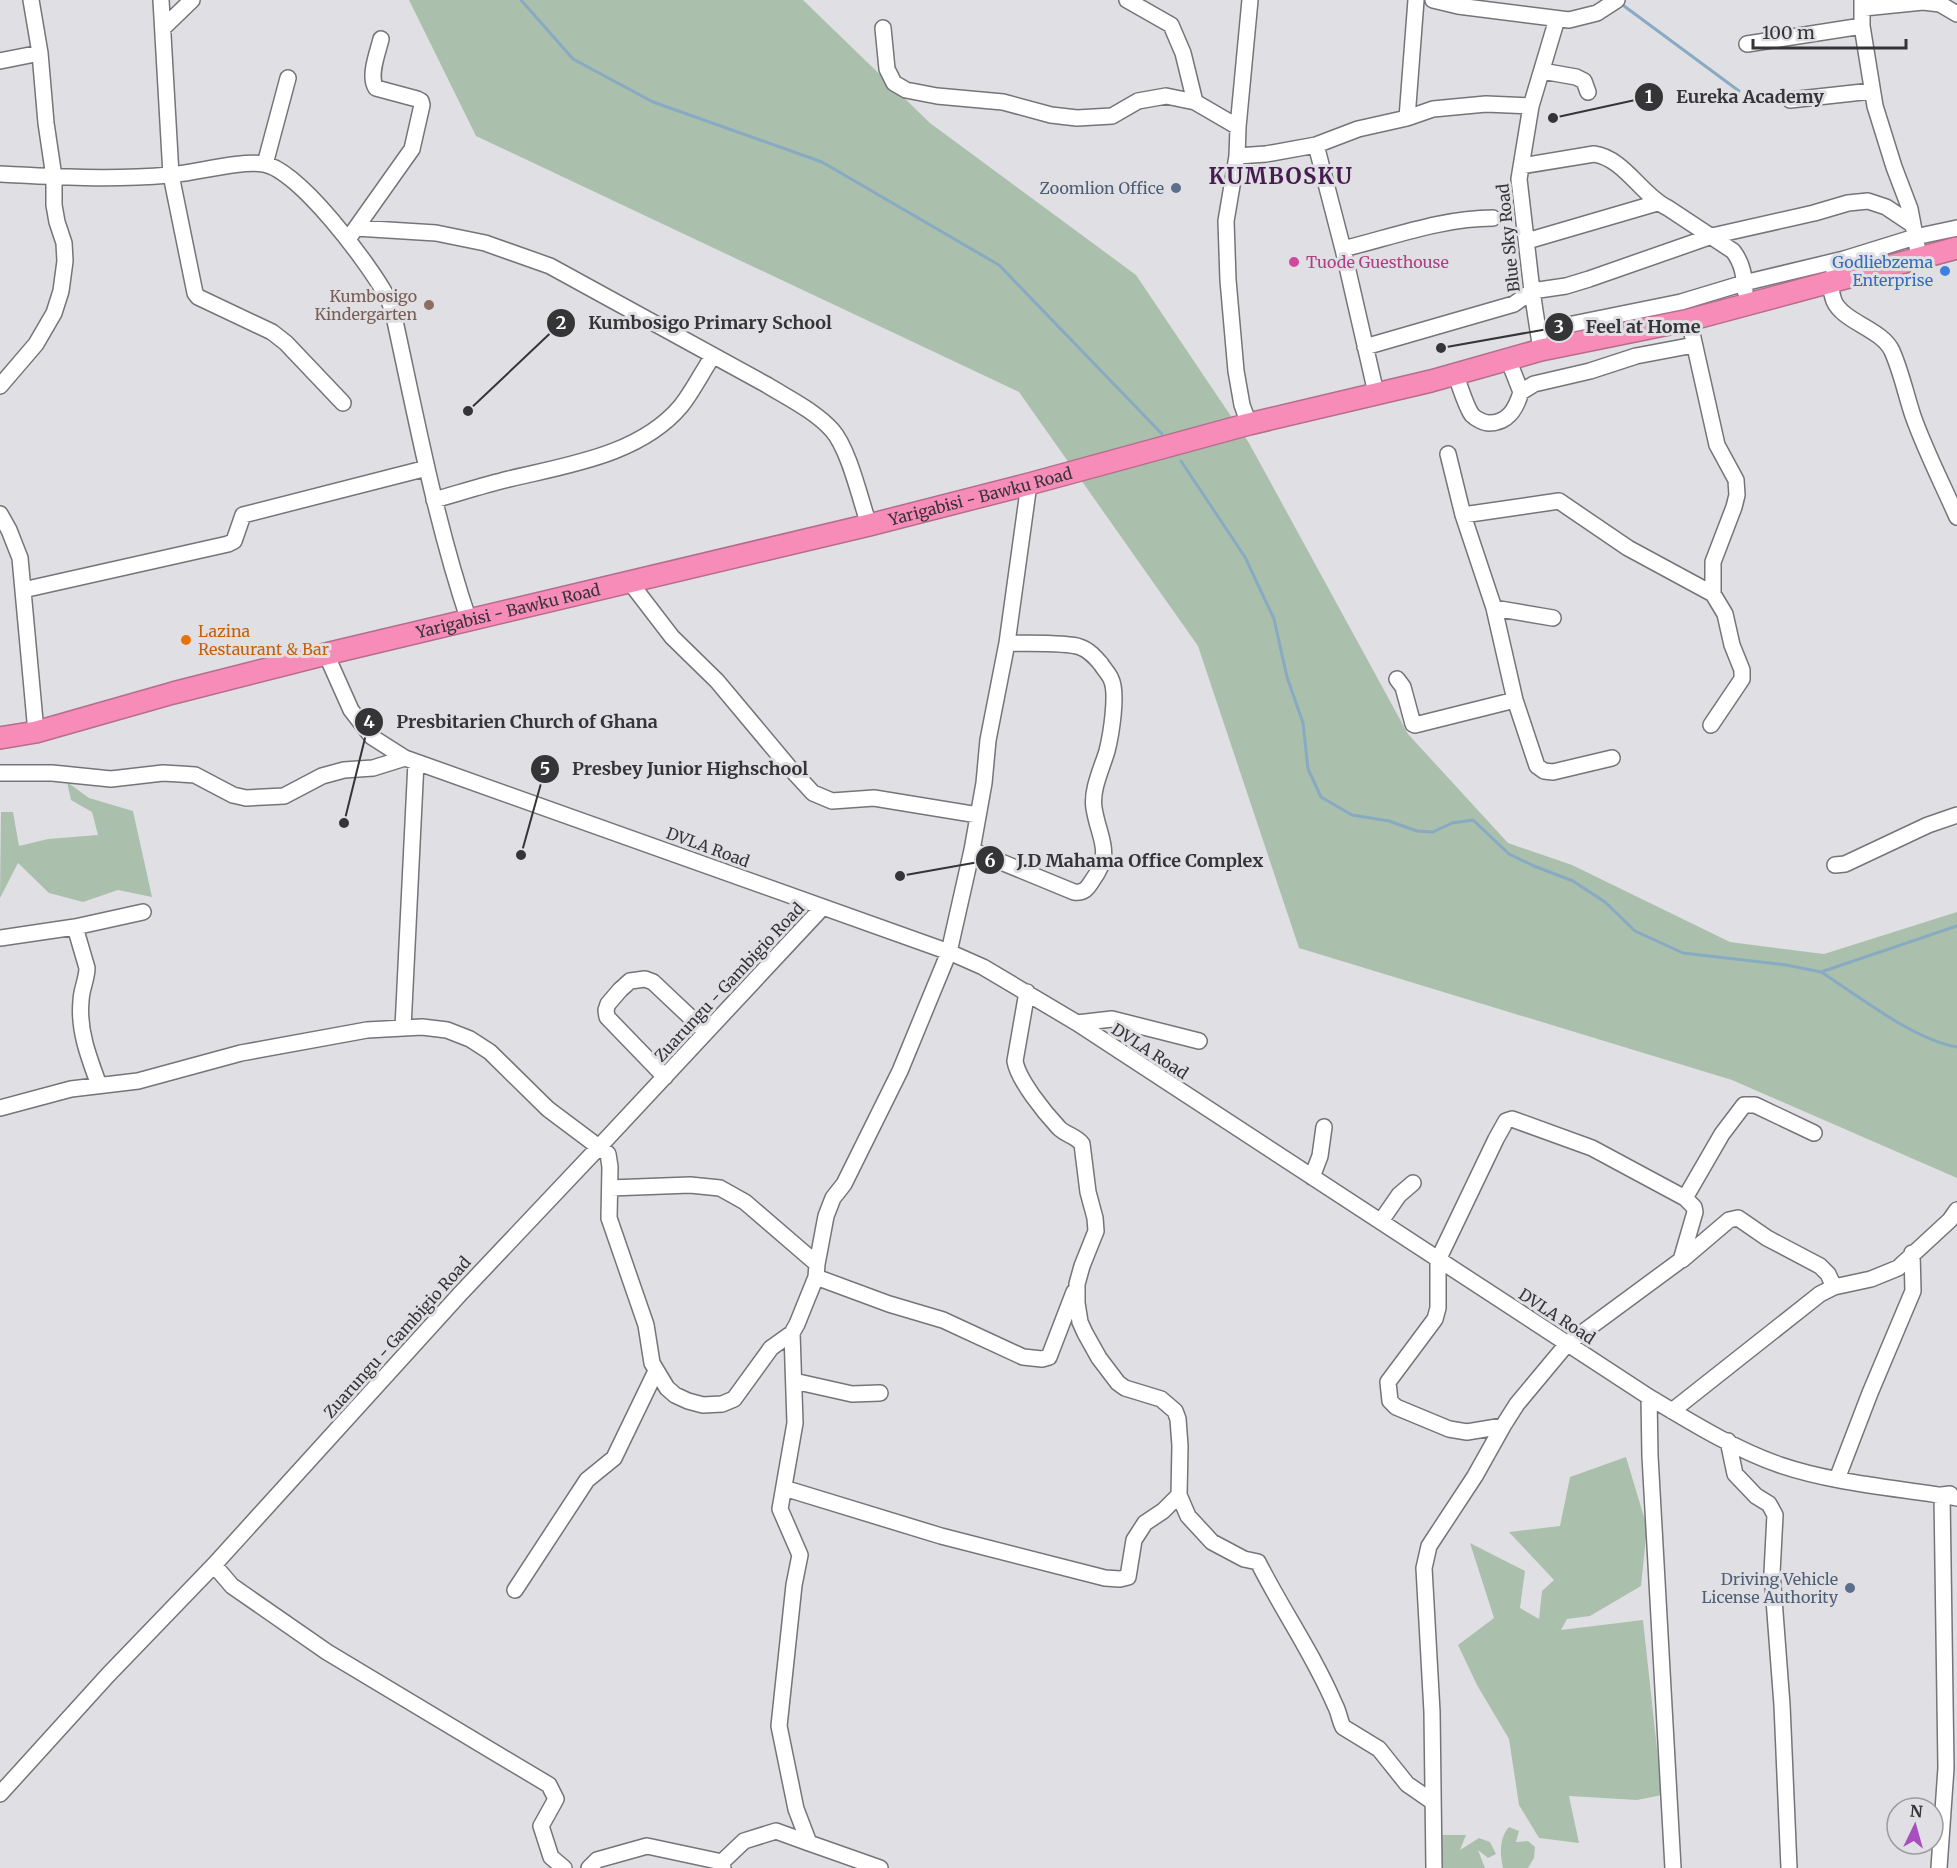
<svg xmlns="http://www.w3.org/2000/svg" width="1957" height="1868" font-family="Merriweather,serif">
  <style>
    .green { fill: #aac0ac }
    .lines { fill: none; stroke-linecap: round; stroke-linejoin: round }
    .stream { stroke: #88aac2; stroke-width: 3 }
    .minor-casing { stroke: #747479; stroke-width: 18 }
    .highway-casing { stroke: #b46e8b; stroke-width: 24 }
    .minor { stroke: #fff; stroke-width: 15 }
    .highway { stroke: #f88cb8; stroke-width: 21 }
    .service-dot { fill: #5c6f8a; stroke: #e0e0e4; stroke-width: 2 }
    .hotel-dot { fill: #d1479c; stroke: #e0e0e4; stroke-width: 2 }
    .shop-dot { fill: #3f7fe0; stroke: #e0e0e4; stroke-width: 2 }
    .education-dot { fill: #8d6e63; stroke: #e0e0e4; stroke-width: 2 }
    .food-dot { fill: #e8710a; stroke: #e0e0e4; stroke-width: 2 }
    .labels { text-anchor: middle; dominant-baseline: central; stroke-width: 6; stroke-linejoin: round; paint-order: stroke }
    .service-label { font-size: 16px; fill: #4e5e75; stroke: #e0e0e4; text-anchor: end }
    .street-label { font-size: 16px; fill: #353537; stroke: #e0e0e4 }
    .hotel-label { font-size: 16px; fill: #b23c85; stroke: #e0e0e4; text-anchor: start }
    .shop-label { font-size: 16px; fill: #366cbe; stroke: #e0e0e4; text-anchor: end }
    .education-label { font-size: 16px; fill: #785e54; stroke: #e0e0e4; text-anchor: end }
    .food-label { font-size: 16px; fill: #c56008; stroke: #e0e0e4; text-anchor: start }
    .district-label { font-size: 22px; font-weight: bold; letter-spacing: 1.5px; fill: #461c50; stroke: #e0e0e4 }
    .leader { fill: none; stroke: #353537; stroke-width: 2 }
    .callout-dot { fill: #353537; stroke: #e0e0e4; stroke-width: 2 }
    .mark-label { font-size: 18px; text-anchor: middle; font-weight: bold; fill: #fff }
    .callout-label { font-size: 18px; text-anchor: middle; font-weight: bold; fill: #353537; stroke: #e0e0e4; stroke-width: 6; stroke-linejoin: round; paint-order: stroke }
  </style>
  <rect width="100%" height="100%" fill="#e0e0e4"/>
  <!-- green -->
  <path class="green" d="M409 0H803L930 123 1136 275 1249 443 1408 734 1508 843 1572 865 1730 942 1824 954 1957 912V1178L1732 1080 1299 948 1198 646 1019 392 476 136Z
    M67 782 89 798 133 811 152 897 118 890 83 902 49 893 18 863 0 898 1 812H13L19 846 48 839 98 835 92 812 71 800Z
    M1626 1457 1647 1527 1641 1586 1590 1616 1567 1619 1561 1630 1643 1620 1662 1795 1637 1800 1569 1796 1579 1843 1539 1838 1519 1805 1509 1739 1477 1685 1458 1645 1494 1618 1470 1543 1525 1571 1520 1608 1539 1619 1542 1591 1554 1580 1509 1532 1560 1526 1570 1477Z
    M1509 1827 1519 1831 1516 1842 1528 1841 1535 1847 1534 1858 1528 1868H1503C1500 1854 1499 1838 1509 1827Z
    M1438 1835H1466L1460 1850 1479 1838 1490 1842 1496 1854 1488 1858 1478 1850 1485 1868H1431Z"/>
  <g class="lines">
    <!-- stream -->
    <path class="stream" d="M521 0 573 59 653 102 822 162 999 265 1162 434
      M1620 3 1739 91
      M1181 461 1245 557 1274 619 1287 677 1303 723 1308 769 1321 797 1352 815 1389 821 1417 831 1433 832 1452 823 1473 820 1509 854 1534 866 1573 881 1605 902 1635 931 1683 953 1786 965 1821 972 1957 926
      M1821 972C1859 996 1912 1039 1957 1047"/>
    <!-- minor casing -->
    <g class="minor-casing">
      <path id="minor" d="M161 0 171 175 195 293 198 297 272 332 286 343 343 403
        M1127 0 1171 25 1183 53 1195 102 1238 127
        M1433 0 1458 6 1569 20 1597 13 1617 0
        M1862 0V26L1875 106 1894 167 1910 209 1919 257
        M1864 8 1923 2 1940 4 1957 14
        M163 28 192 0
        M883 28 887 69 894 83 906 90 937 96 1003 102 1051 115 1077 118 1112 116 1138 101 1166 96 1195 102
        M1747 44 1862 26
        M0 61 40 53
        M1542 71 1576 77 1584 81 1588 92
        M1790 100 1872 91
        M1407 118 1416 0
        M1316 145 1343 249 1376 393
        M1237 156 1266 154 1316 145 1358 129 1407 118 1433 109 1486 104 1531 106
        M265 164 288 78
        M1521 166 1594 154C1624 158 1642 196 1668 208L1733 251C1743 264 1744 276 1745 291
        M0 174C56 177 113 180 169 175 195 173 240 160 264 164 299 170 369 264 386 295 391 303 393 313 395 321 417 422 436 523 469 621
        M356 228 436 233 485 243 550 266 767 385C788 398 815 411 832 430 849 449 860 499 869 525
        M1957 228 1915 237 1844 259C1832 271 1828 285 1834 301 1843 322 1882 329 1892 351 1901 371 1906 395 1913 416 1925 450 1942 483 1957 517
        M351 235 412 149 422 105 421 101 417 99 376 88C368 76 378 52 381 39
        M1527 241 1657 203
        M1343 249C1392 237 1443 218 1493 218
        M1689 320 1717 445 1736 480 1737 495 1734 507 1713 562V594
        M1538 331 1681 302 1744 283 1844 259
        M1365 347 1514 304 1532 291 1566 286 1589 279 1712 236 1814 213 1848 203 1868 201 1886 207 1913 225
        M1541 350 1532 291 1519 179 1531 106 1557 19
        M1508 359 1521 392
        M1455 374C1460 385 1465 405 1472 415 1476 419 1484 423 1489 423 1508 423 1516 409 1521 392L1534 384 1590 371 1636 356 1694 345
        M0 386 36 344 54 313 61 291 65 261 64 243 57 222 54 205V177L46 123 40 53 31 0
        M1249 424 1242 405 1236 371 1228 280 1226 221 1237 156 1238 127 1250 0
        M1448 454 1463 515 1494 608 1515 700 1537 766 1544 771 1553 772 1612 758
        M434 500C459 493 484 485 509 479 567 465 640 455 681 406 693 391 702 372 713 356
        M0 514 9 530 20 558 36 732
        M1463 515 1559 501 1628 548 1713 594 1725 614 1732 645 1742 670V679L1711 725
        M629 581 672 637 717 681 789 767 813 793 832 801 874 798 978 815
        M23 590 228 544 234 541 243 515 427 468
        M1494 608 1553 618
        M326 654 351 710 372 737 405 758 949 952 983 967 1077 1023 1649 1397C1691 1422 1734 1449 1780 1465 1836 1484 1899 1488 1957 1498
        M1397 679 1403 687 1413 724 1415 725 1515 700
        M0 773H52L111 779 163 773 180 774 195 775 233 795 246 798 284 796 322 776 344 770 373 768 405 758
        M972 850 1074 892C1084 893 1087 889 1092 881 1114 851 1099 840 1094 808 1091 790 1102 768 1107 751 1111 735 1118 693 1111 679 1109 674 1104 669 1101 664 1095 657 1089 650 1080 647 1066 642 1025 644 1007 643
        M1835 865 1845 864 1928 825 1957 815
        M75 927 87 968C87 979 81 990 81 1001 78 1030 89 1058 99 1085
        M0 938 75 927 143 912
        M1027 992 1015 1061C1018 1080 1045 1113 1059 1128 1066 1135 1076 1136 1082 1144L1088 1192 1095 1218 1096 1231 1082 1266 1077 1284V1303L1080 1322 1085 1333 1099 1358 1118 1383 1125 1388 1161 1399 1175 1411 1178 1419 1180 1446 1179 1495 1188 1516 1212 1542 1244 1559 1258 1562C1282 1610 1314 1655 1335 1705 1339 1712 1339 1719 1343 1727L1379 1749 1407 1784 1433 1802
        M1077 1023 1112 1019 1199 1041
        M403 1028 416 762
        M665 1077 607 1017 606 1010 608 1004 620 990 630 981 645 979 653 982 706 1032
        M0 1108 71 1089 138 1081 241 1053 367 1030 422 1027 447 1030 470 1039 490 1052 548 1109 608 1154 610 1167 609 1218 646 1325 652 1363 667 1388 675 1395 688 1401 703 1405 722 1404 734 1399 771 1348 792 1333 797 1324 816 1277 817 1264 826 1216 833 1198 844 1184 900 1071 949 952 972 850 984 783 988 740 1007 643 1029 484
        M1312 1177 1320 1156 1324 1127
        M610 1188 690 1185 720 1188 745 1202 817 1264
        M1685 1198 1722 1134 1744 1105H1755L1814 1133
        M1381 1221 1399 1195 1413 1183
        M1682 1260 1729 1220 1738 1218 1767 1238 1820 1266 1828 1274 1834 1287
        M816 1277 889 1304 943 1320 1023 1357 1042 1359 1049 1357 1074 1292
        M792 1333 795 1423 780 1509 800 1555 794 1585 779 1726 796 1809 809 1843 880 1868
        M794 1381 852 1394 880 1393
        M1649 1397 1650 1456 1673 1868
        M1672 1411 1820 1294 1834 1287 1871 1279 1898 1268 1950 1220 1957 1210
        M1728 1441 1735 1474 1756 1496 1769 1504 1775 1515 1772 1573 1782 1705 1789 1868
        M1837 1479 1870 1393 1913 1291 1912 1253
        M784 1488 941 1536 1105 1578 1120 1579 1128 1577 1134 1540 1145 1523 1163 1511 1179 1495
        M214 1565 232 1586 327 1652 549 1785 556 1799 541 1826 551 1857 564 1868
        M515 1590 587 1480 614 1458 656 1371
        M0 1794 108 1675 214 1565 460 1294 599 1147 823 907
        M589 1868 597 1860 647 1846 722 1862
        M723 1868 722 1862 744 1841 776 1831 809 1843
        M1434 1868 1432 1712 1424 1568 1429 1546 1475 1476 1503 1426 1517 1404 1567 1344 1681 1260 1695 1212 1694 1207 1685 1198 1592 1148 1512 1119 1506 1121 1496 1139 1438 1260V1308L1435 1319 1388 1382 1390 1401 1396 1407 1449 1429 1467 1432 1503 1426
        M1939 1868 1946 1768 1942 1495 1950 1494"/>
    </g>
    <!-- highway casing -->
    <g class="highway-casing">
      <g id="highway">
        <path id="s1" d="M0 738 36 732 173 693 326 654 869 525 1029 484 1249 424 1431 381 1541 350 1689 320 1957 248"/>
      </g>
    </g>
    <!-- minor -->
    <use href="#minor" class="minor"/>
    <!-- highway -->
    <use href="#highway" class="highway"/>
  </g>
  <!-- markers -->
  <g class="service-dot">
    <circle cx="1176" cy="188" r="6"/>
    <circle cx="1850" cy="1588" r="6"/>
  </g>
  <circle class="hotel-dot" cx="1294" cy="262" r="6"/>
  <circle class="shop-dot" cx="1945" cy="271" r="6"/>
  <circle class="education-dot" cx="429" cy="305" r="6"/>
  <circle class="food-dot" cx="186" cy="640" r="6"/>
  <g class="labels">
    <!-- service labels -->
    <g class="service-label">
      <text x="1164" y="188">Zoomlion Office</text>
      <text x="1838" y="1579">Driving Vehicle<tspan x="1838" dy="18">License Authority</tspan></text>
    </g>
    <!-- street labels -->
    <g class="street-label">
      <text transform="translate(1508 238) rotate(-96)">Blue Sky Road</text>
      <text stroke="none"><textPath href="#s1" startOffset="1010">Yarigabisi - Bawku Road</textPath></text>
      <text stroke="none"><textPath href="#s1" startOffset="524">Yarigabisi - Bawku Road</textPath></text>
      <text transform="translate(708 847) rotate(20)">DVLA Road</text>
      <text transform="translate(729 982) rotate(-47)">Zuarungu - Gambigio Road</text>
      <text transform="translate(1150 1051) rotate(33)">DVLA Road</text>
      <text transform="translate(1557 1316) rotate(33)">DVLA Road</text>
      <text transform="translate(397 1337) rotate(-48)">Zuarungu - Gambigio Road</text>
    </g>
    <!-- hotel labels -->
    <g class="hotel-label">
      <text x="1306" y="262">Tuode Guesthouse</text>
    </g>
    <!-- shop labels -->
    <g class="shop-label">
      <text x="1933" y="262">Godliebzema<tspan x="1933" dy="18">Enterprise</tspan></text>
    </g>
    <!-- education labels -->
    <g class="education-label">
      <text x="417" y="296">Kumbosigo<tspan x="417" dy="18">Kindergarten</tspan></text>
    </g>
    <!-- food labels -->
    <g class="food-label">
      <text x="198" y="631">Lazina<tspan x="198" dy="18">Restaurant &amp; Bar</tspan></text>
    </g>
    <!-- district labels -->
    <g class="district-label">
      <text x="1281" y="176">KUMBOSKU</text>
    </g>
  </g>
  <!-- callouts -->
  <path class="leader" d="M1553 118L1649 97M468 411L561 323M1441 348L1559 327M344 823L369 722M521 855L545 769M900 876L990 860"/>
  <g class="callout-dot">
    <circle cx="1553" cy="118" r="6"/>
    <circle cx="468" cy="411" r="6"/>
    <circle cx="1441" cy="348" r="6"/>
    <circle cx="344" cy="823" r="6"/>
    <circle cx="521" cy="855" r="6"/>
    <circle cx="900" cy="876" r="6"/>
    <circle cx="1649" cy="97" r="15"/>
    <circle cx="561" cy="323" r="15"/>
    <circle cx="1559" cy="327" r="15"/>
    <circle cx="369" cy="722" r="15"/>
    <circle cx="545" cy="769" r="15"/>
    <circle cx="990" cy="860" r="15"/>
  </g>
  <g class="mark-label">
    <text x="1649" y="103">1</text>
    <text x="561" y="329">2</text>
    <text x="1559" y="333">3</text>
    <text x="369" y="728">4</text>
    <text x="545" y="775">5</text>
    <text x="990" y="867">6</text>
  </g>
  <g class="callout-label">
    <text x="1750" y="103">Eureka Academy</text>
    <text x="710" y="329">Kumbosigo Primary School</text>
    <text x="1643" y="333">Feel at Home</text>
    <text x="527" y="728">Presbitarien Church of Ghana</text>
    <text x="690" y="775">Presbey Junior Highschool</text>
    <text x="1140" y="867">J.D Mahama Office Complex</text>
  </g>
  <!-- north arrow -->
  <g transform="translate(1915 1826) rotate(5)"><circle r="28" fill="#e0e0e4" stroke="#9c9c9f" stroke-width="1.5"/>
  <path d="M0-4.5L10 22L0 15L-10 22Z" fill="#a750bd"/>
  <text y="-9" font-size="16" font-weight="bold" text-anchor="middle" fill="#353537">N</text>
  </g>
  <!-- scale -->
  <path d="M1753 39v9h153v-9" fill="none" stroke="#353537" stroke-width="3"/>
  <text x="1762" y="39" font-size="18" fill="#353537" stroke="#e0e0e4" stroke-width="4.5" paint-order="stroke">100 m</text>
</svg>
